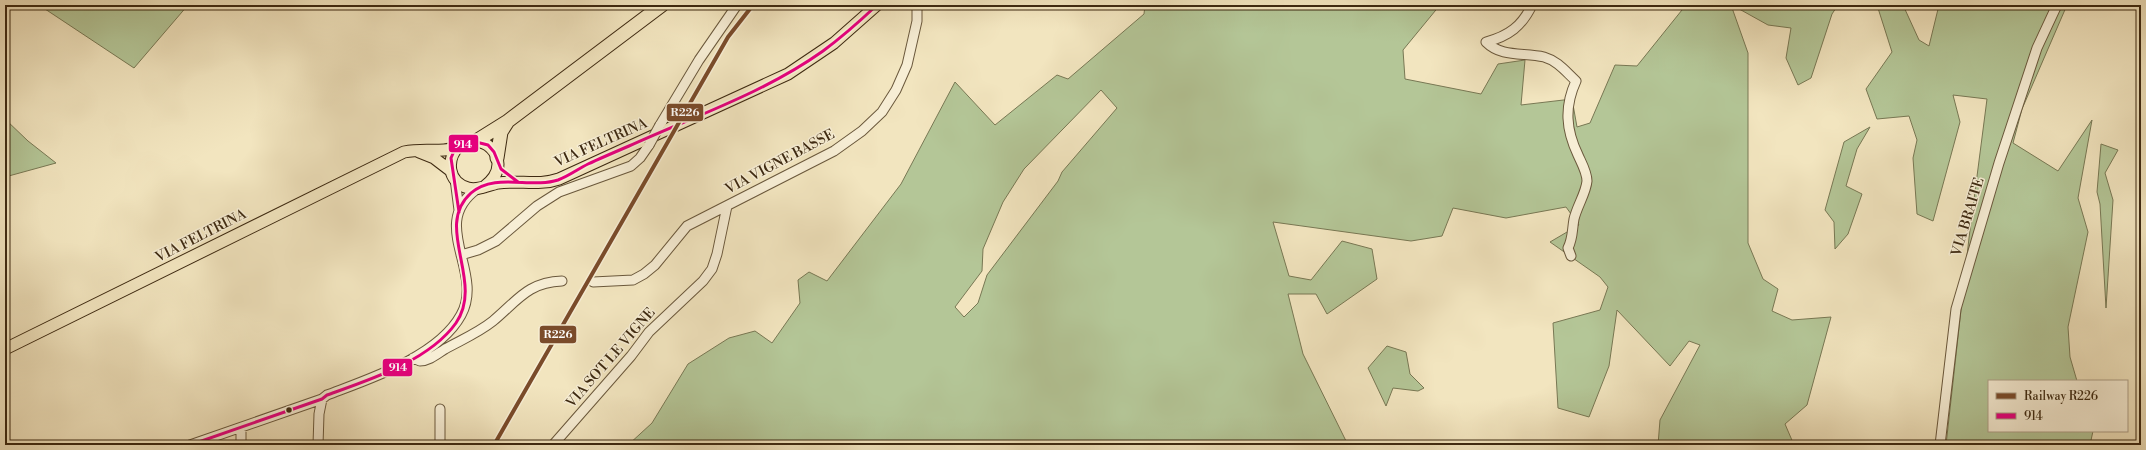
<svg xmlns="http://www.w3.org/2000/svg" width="2146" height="450" font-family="'Libre Bodoni',serif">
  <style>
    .green { fill: #b4c697; stroke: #787854; fill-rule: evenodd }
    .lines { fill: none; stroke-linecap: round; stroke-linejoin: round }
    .minor-casing { stroke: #6a583c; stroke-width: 11 }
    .major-casing { stroke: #3d2911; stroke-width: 13 }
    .highway-casing { stroke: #3d2911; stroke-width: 15 }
    .minor { stroke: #f7eed5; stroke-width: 9 }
    .major { stroke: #f2e5bf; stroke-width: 11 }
    .highway { stroke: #f2e5bf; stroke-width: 13 }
    .minor-bridge-casing { stroke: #6a583c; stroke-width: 11; stroke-linecap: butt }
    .minor-bridge { stroke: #f7eed5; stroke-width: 9 }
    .bus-1-casing { stroke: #f7eed5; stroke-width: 6 }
    .bus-1 { stroke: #e5007d; stroke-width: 3 }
    .rail-1-casing { stroke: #f7eed5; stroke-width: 7 }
    .rail-1 { stroke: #7a4b2a; stroke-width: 4 }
    .bus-dot { fill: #3d2911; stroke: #f7eed5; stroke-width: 1.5 }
    .labels { text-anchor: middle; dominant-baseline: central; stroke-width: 3; stroke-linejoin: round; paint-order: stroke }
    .street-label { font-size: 14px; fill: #3d2911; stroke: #f7eed5 }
    .line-badge { stroke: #f7eed5; stroke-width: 1.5 }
    .badge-label { font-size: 11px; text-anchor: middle; font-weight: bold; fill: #fff }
  </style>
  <rect width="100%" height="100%" fill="#f2e5bf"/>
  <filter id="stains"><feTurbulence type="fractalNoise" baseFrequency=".005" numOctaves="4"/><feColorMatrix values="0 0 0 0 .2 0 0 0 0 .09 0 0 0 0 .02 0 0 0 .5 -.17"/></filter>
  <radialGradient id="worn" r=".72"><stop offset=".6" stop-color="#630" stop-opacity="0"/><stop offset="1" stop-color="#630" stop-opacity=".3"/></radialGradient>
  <!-- green -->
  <path class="green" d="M39 5H188L134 68Z
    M1145 5H1440L1403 50 1405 79 1481 94 1498 64 1525 60 1521 105 1572 99 1577 127 1590 123 1615 65 1637 66 1686 5H1731L1748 53V243L1763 279 1778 289 1772 311 1792 320 1831 317 1807 405 1785 424 1794 445H1658L1660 420 1700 345 1689 341 1670 366 1617 310 1609 366 1589 417 1558 408 1553 323 1600 310 1608 287 1600 277 1550 242 1579 225 1566 207 1506 218 1453 208 1442 236 1411 241 1273 222 1289 276 1311 280 1342 241 1372 249 1377 279 1327 314 1316 294H1288L1303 354 1348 445H628L652 423 688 364 729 338 755 331 772 343 800 303 798 280 809 272 827 281 901 184 955 82 995 125 1057 75 1068 79 1144 14ZM1101 90 1117 108 1062 172 1058 181 987 275 978 303 964 317 955 307 982 271 983 249 1003 202 1024 169Z
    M1732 5H1838L1832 14 1811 78 1798 85 1786 58 1791 28 1768 25Z
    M1877 5H1903L1919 40 1929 46 1939 5H2067L2022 109 2013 143 2058 171 2092 120 2078 198 2088 232 2068 327 2070 357 2077 381H1989V431H2093L2090 445H1946L1969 238 1987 99 1953 95 1960 122 1933 221 1917 214 1913 158 1917 140 1909 116 1877 119 1866 89 1892 52Z
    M5 119 28 141 56 163 5 177Z
    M1870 127 1857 149 1846 186 1862 194 1848 234 1835 249 1834 222 1825 210 1844 142Z
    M2101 144 2118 150 2105 173 2113 200 2106 308 2100 204 2097 192Z
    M1387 346 1406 352 1410 374 1424 388 1418 391 1393 388 1386 406 1368 368Z"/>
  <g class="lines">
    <!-- minor casing -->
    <g class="minor-casing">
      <path id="minor" d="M1532 5C1522 26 1509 36 1486 42 1502 58 1524 52 1544 57 1558 61 1566 72 1576 81 1564 107 1566 130 1578 155 1581 162 1587 172 1587 181 1586 193 1577 206 1574 219 1572 230 1573 238 1568 248L1571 256
        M660 125 699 60 737 5
        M455 179 459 210
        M461 255 478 250 496 241 537 206 559 192 631 166 640 158 649 145
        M593 282 633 280 644 274 655 265 687 226 834 151 862 131 882 112 896 90 907 65 917 21V5
        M413 358 420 361C429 361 437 354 445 349 461 340 478 333 493 321 517 301 528 282 562 281
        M241 428V445
        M190 445 322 399 327 395C369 379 438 357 461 315 485 272 428 224 477 189
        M318 445 319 414 322 399
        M440 445V409
        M553 445 631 356 649 332 703 281 712 269 717 254 727 206
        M1940 445 1956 309 1999 163 2037 48 2057 5"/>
    </g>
    <!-- major casing -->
    <g class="major-casing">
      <path id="major" d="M459 146C446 159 447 182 468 188 478 191 488 185 498 183 519 180 539 186 559 179L788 74 834 43 877 5
        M419 152 434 158 451 171
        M5 349 404 152C419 149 430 151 444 150 461 149 475 133 491 148 495 152 498 158 498 164 498 174 492 181 484 187"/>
    </g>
    <!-- highway casing -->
    <g class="highway-casing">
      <path id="highway" d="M476 141 508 121 662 5
        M497 158 501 132 508 121"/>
    </g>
    <!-- minor -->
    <use href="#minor" class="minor"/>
    <!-- major -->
    <use href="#major" class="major"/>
    <!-- highway -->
    <use href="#highway" class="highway"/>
    <!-- minor-bridge casing -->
    <g class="minor-bridge-casing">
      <path id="minor-bridge" d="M649 145 660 125"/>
    </g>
    <!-- minor-bridge -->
    <use href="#minor-bridge" class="minor-bridge"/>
    <!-- bus-1 casing -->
    <g class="bus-1-casing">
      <path id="bus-1" d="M459 212 451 158 455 149 459 145 472 141 488 145 494 152 501 169 518 182
        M190 445 322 399 327 395C369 380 429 361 456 323 485 281 433 227 471 193 495 172 531 189 558 180 569 176 578 169 588 164 601 158 615 152 629 146 695 116 764 93 823 51 842 37 860 21 877 5"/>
    </g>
    <!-- bus-1 -->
    <use href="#bus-1" class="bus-1"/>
    <!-- rail-1 casing -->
    <g class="rail-1-casing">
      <path id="rail-1" d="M494 445 728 37 753 5"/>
    </g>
    <!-- rail-1 -->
    <use href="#rail-1" class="rail-1"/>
  </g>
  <!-- markers -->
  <circle class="bus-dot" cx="289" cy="410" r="3.5"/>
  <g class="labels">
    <!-- street labels -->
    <g class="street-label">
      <text transform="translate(601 143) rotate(-24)">VIA FELTRINA</text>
      <text transform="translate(780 162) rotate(-28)">VIA VIGNE BASSE</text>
      <text transform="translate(1968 217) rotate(-73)">VIA BRAITE</text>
      <text transform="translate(201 236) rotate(-27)">VIA FELTRINA</text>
      <text transform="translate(611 358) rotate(-49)">VIA SOT LE VIGNE</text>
    </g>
  </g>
  <g class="line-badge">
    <rect x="666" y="103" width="38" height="19" rx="4" fill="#7a4b2a"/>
    <rect x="448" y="134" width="31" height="19" rx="4" fill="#e5007d"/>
    <rect x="539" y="325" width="38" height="19" rx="4" fill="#7a4b2a"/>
    <rect x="382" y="358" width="31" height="19" rx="4" fill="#e5007d"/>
  </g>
  <g class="badge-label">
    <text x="685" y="116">R226</text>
    <text x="463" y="148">914</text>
    <text x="558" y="338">R226</text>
    <text x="398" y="371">914</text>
  </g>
  <!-- margin -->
  <rect width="2146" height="450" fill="none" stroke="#f2e5bf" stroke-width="20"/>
  <rect x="6" y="6" width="2134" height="438" fill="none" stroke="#3d2911" stroke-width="2"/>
  <rect x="10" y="10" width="2126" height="430" fill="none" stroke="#3d2911"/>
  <!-- legend -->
  <rect x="1988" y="380" width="140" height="52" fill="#f7eed5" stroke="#ad9f87"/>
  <rect x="1996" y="393" width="20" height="6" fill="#7a4b2a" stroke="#ad9f87"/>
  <text x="2024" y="400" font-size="12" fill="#3d2911">Railway R226</text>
  <rect x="1996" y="413" width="20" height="6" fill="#e5007d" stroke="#ad9f87"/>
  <text x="2024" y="420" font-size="12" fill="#3d2911">914</text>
  <rect width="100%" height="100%" filter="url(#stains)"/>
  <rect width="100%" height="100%" fill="url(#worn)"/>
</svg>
